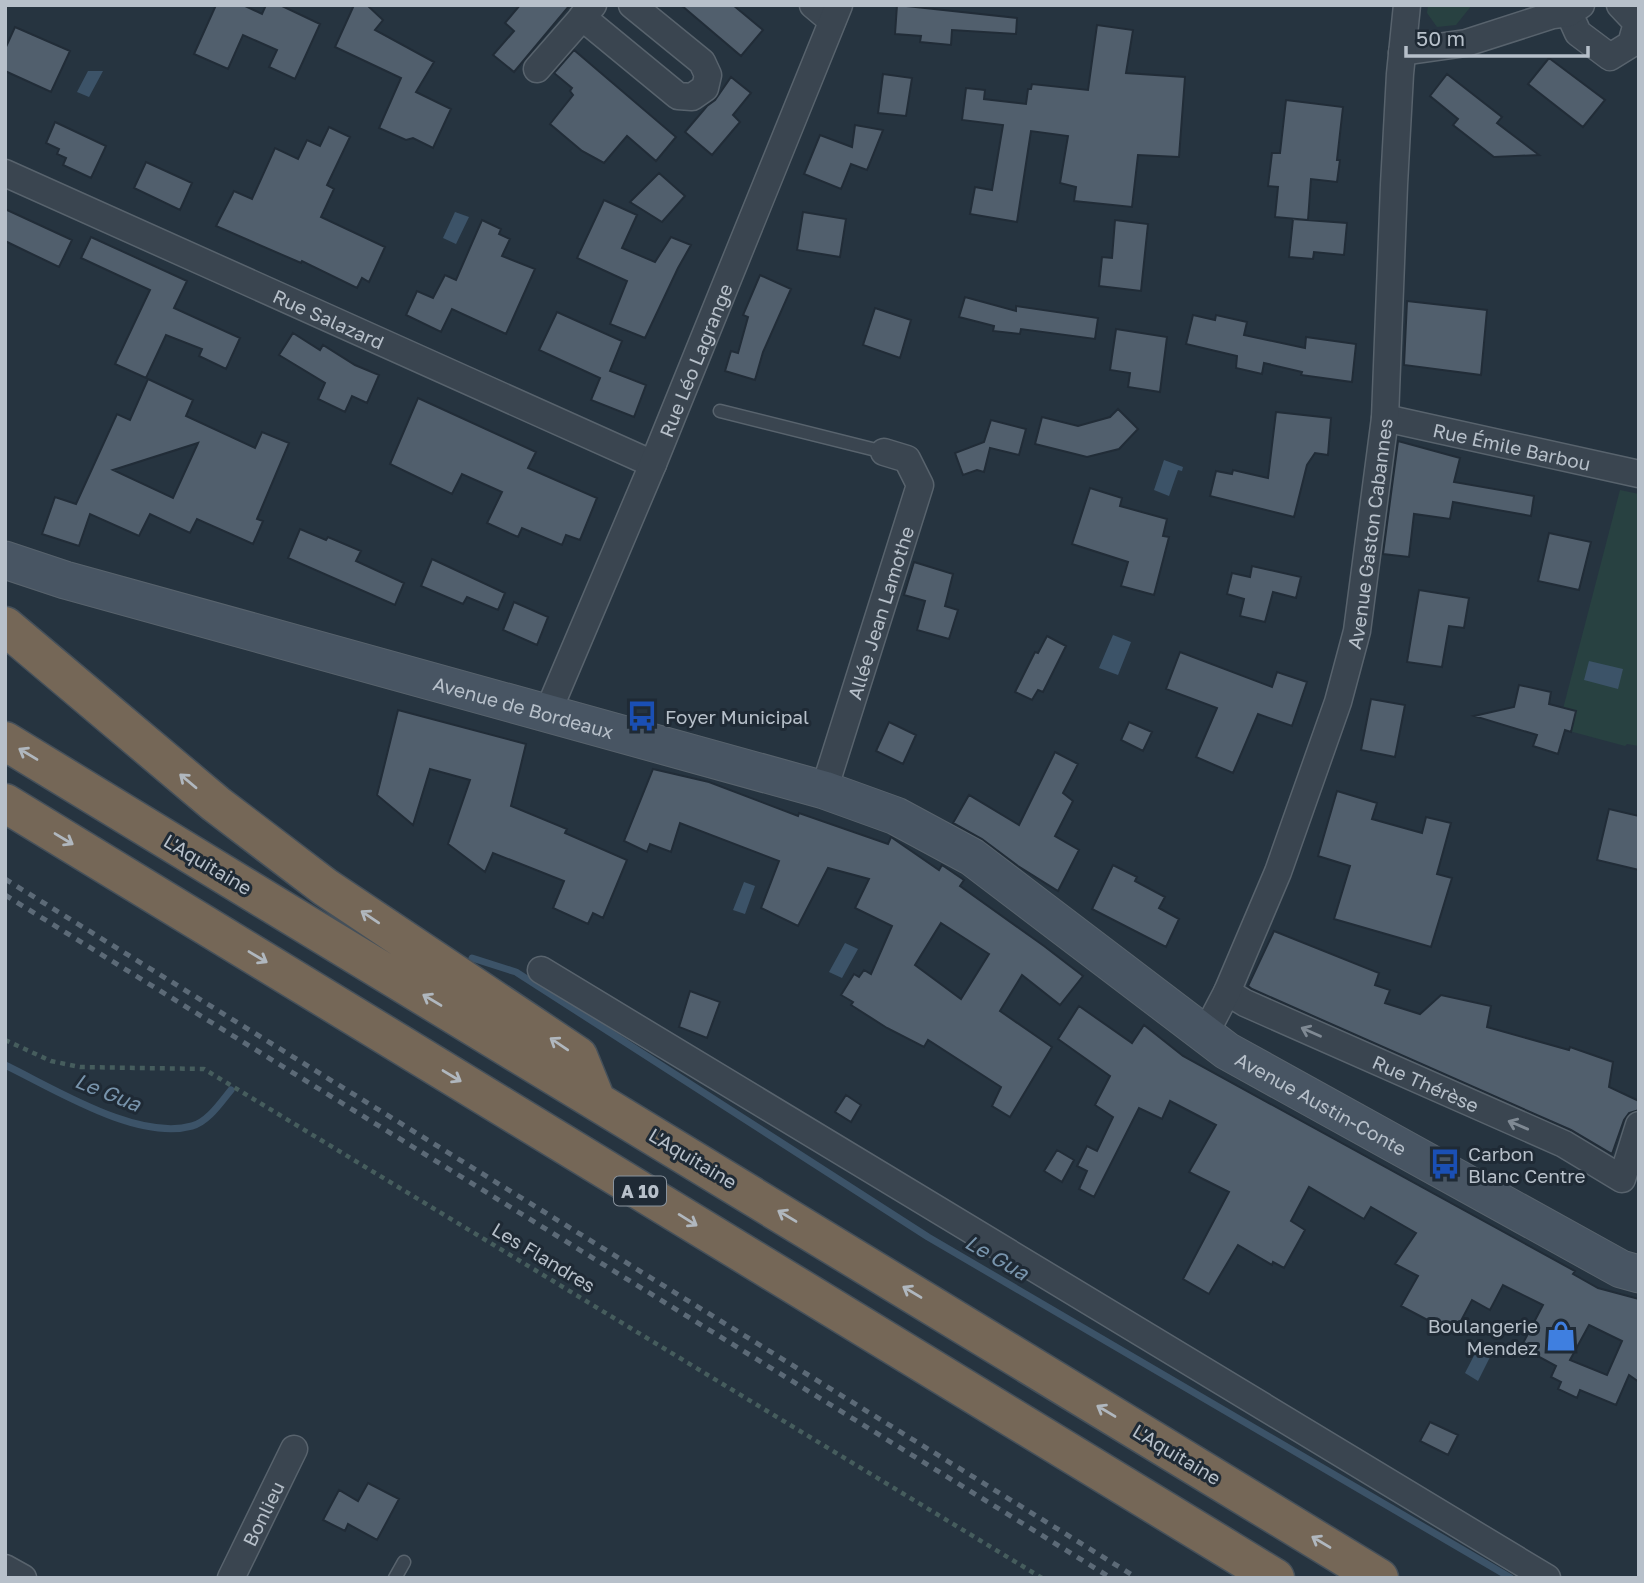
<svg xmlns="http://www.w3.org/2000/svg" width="1644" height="1583" font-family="'Golos Text',sans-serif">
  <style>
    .green { fill: #284141 }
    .water { fill: #3c5368 }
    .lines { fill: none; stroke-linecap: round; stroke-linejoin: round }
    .stream { stroke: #3c5368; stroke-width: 7 }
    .building { fill: #515f6d; stroke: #212c37; stroke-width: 2; fill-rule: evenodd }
    .lane-casing { stroke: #58636d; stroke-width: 15 }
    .street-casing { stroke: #58636d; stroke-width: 29 }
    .secondary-casing { stroke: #58636d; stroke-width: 39 }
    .highway-casing { stroke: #45505a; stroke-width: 41 }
    .path { stroke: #465d5d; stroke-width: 4.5; stroke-dasharray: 5 5; stroke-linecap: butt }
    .lane { stroke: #3a4550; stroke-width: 12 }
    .street { stroke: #3a4550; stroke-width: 26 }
    .secondary { stroke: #485563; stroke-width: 37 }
    .highway { stroke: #756757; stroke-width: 38 }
    .rail { stroke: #5c6a77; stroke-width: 5; stroke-dasharray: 7 7; stroke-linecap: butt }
    .oneway { stroke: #b0b7be }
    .oneway2 { stroke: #7f8993 }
    .labels { text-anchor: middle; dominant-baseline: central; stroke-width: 6; stroke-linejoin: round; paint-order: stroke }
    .shield { fill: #1f2a35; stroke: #89939d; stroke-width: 2 }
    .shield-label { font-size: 18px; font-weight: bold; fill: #b7c0ca }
    .street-label { font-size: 19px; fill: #b7c0ca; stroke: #1f2a35 }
    .poi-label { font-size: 19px; fill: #b7c0ca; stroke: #1f2a35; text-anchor: start }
    .water-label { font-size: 21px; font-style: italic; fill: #7894ac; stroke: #1f2a35 }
  </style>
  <rect width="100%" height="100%" fill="#263440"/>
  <!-- green -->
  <path class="green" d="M1428 5H1472L1456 25 1437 27 1427 13Z
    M1620 490 1639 494V746L1627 744 1625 746 1558 728Z"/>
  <!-- water -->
  <path class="water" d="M88 71H103L89 97 77 92Z
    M455 212 469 217 456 244 443 238Z
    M1164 460 1183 467 1182 471 1178 470 1169 496 1154 490Z
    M1113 635 1131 642 1118 675 1099 668Z
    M1589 661 1623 669 1618 689 1584 680Z
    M744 882 755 886 745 914 733 910Z
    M845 943 858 949 842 978 829 972Z
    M1479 1346 1492 1353 1478 1381 1465 1373Z"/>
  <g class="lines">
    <!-- stream -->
    <path class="stream" d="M472 958 516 972 928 1237 1511 1578
      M5 1065C55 1089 137 1141 192 1126 208 1122 221 1102 231 1090"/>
  </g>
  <!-- building -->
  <path class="building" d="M216 5H243L262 14 266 5H280L320 24 295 79 269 67 277 50 243 35 228 69 194 54Z
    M354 5H367L383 20 375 30 434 62 416 92 451 109 433 148 413 138 406 140 379 128 401 78 335 47Z
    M520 5H570L514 72 493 55 514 31 505 23Z
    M681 5H733L763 30 741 56Z
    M897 5 1017 18 1016 34 952 30 951 45 920 42 921 36 895 34Z
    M1097 25 1133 30 1126 73 1185 77 1179 157 1138 155 1132 207 1074 201 1076 187 1060 183 1068 136 1031 131 1017 222 970 214 975 187 992 190 1003 125 962 120 966 88 985 90 984 99 1026 104 1028 89H1031L1032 84 1088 90Z
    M15 27 70 51 51 92 5 71V49Z
    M574 50 676 137 656 161 627 136 604 163 582 151 550 124 573 95 570 91 572 88 554 73Z
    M1549 58 1605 100 1583 127 1528 84Z
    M883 74 912 78 906 116 878 113Z
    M1447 74 1502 117 1497 123 1539 155 1494 157 1453 125 1458 119 1430 96Z
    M731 77 751 93 733 115 740 122 712 155 685 132 707 106 715 100Z
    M1286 100 1343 107 1337 160H1340L1337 182 1311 179 1308 220 1275 217 1278 187 1268 186 1272 153H1280Z
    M55 122 106 146 91 178 63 165 66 158 57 154 59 149 46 143Z
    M855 125 883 130 867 170 851 164 841 189 804 174 820 135 852 147Z
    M329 127 350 137 327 185 334 189 321 217 385 247 369 282 362 278 357 288 302 261 301 263 216 226 234 191 252 199 275 148 298 159 307 140 320 146Z
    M146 162 192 183 180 210 134 188Z
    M659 173 685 196 662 222 630 202Z
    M604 200 637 215 622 248 655 262 671 237 691 245 678 268 645 338 610 324 627 281 577 258Z
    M5 209 72 240 59 267 5 241Z
    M803 212 846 219 840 257 797 250Z
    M1293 219 1347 223 1344 255 1314 252 1313 259 1289 257Z
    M482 220 501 229 499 234 510 239 502 256 535 269 506 334 452 309 441 332 406 315 417 291 433 298 445 275 456 280Z
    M1115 220 1148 224 1141 291 1099 286 1102 257 1112 258Z
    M91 237 187 281 174 308 240 338 226 369 199 356 202 349 166 335 146 378 115 364 150 290 81 258Z
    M760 275 791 289 763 352 755 380 725 371 731 351 738 353 748 317 743 315Z
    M965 297 1016 311V306L1098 318 1095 339 1021 329 1020 334 993 331 994 326 959 317Z
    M1407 301 1487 310 1481 375 1404 365Z
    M875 308 911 320 900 358 863 345Z
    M557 312 622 341 610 371 646 385 634 417 591 400 600 378 539 350Z
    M1193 315 1215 320 1216 315 1247 322 1244 335 1305 348 1306 337 1356 344 1352 382 1301 375 1302 372 1264 363 1262 374 1236 368 1237 356 1186 344Z
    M1116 329 1167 337 1160 392 1128 387 1130 373 1110 370Z
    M293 333 320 350 323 345 355 365 379 375 367 403 352 396 345 412 318 399 325 383 279 355Z
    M148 379 193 400 186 416 255 448 262 432 289 443 257 519 263 521 253 544 197 519 190 533 150 514 139 536 90 514 79 546 42 534 55 497 76 504 117 414 130 420ZM198 443 173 498 113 470Z
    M418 398 536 452 528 468 597 498 580 540 566 535 562 545 522 528 518 537 487 523 502 492 462 474 452 494 390 464Z
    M1118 409 1138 429 1119 449 1087 457 1035 444 1042 417 1078 426 1110 417Z
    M1276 412 1331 418 1328 455 1315 453 1307 465 1294 517 1210 496 1216 471 1232 474 1233 470 1268 478Z
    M991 420 1026 429 1019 455 990 448 984 472 977 470 963 475 955 453 984 442Z
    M1398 441 1460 458 1454 482 1534 496 1531 516 1453 502 1450 519 1414 514 1409 557 1383 554Z
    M1090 488 1122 498 1120 506 1167 519 1163 536 1169 537 1154 595 1121 586 1128 562 1072 544Z
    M300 529 326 540 328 537 361 551 356 561 404 583 395 605 288 558Z
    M1549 533 1591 542 1579 590 1538 581Z
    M432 559 505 593 498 610 467 597 463 604 421 586Z
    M914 562 953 574 945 606 958 610 949 639 917 630 925 601 904 595Z
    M1252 566 1301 577 1296 598 1273 592 1265 622 1240 616 1244 599 1227 594 1232 573 1250 577Z
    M1419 590 1469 598 1464 628 1449 626 1442 667 1407 662Z
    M514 602 548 617 537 645 503 630Z
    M1047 636 1066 646 1043 692 1038 690 1032 700 1015 692 1035 652 1038 653Z
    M1180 652 1272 687 1277 672 1307 682 1292 726 1258 714 1233 773 1196 757 1217 708 1166 689Z
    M1519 685 1551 692 1549 704 1576 711 1571 732 1565 730 1558 754 1533 746 1537 735 1474 716 1514 707Z
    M1371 699 1405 705 1395 757 1361 750Z
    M398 710 526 744 511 806 567 829 565 833 627 860 603 918 593 913 588 924 553 908 564 881 493 853 485 872 448 844 470 780 430 769 413 825 377 795Z
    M889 722 916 735 903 764 876 751Z
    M1129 722 1152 732 1143 751 1121 740Z
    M1055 752 1078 764 1063 793 1073 801 1055 836 1079 850 1058 891 1018 866 982 839 953 823 969 795 1019 825Z
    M653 769 709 782 798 816 799 813 888 844 891 837 939 870 942 865 964 880 960 886 1044 946 1083 976 1060 1005 1022 975 1000 1011 1052 1047 1010 1117 992 1106 1001 1087 928 1040 924 1047 887 1028 851 1005 853 1002 841 995 854 974 859 977 864 970 871 974 892 926 855 908 869 879 828 868 798 926 761 908 779 861 680 823 671 852 650 844 647 852 624 841ZM941 923 989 954 961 999 915 965Z
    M1337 791 1377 803 1372 819 1422 833 1426 817 1451 823 1437 874 1452 878 1431 947 1334 919 1350 866 1318 856Z
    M1609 809 1639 816V870L1597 860Z
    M1113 865 1137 877 1135 881 1165 897 1159 908 1179 919 1166 947 1092 909Z
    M1274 931 1379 973 1375 985 1390 990 1385 1003 1420 1014 1441 995 1491 1006 1487 1027 1569 1050 1570 1047 1613 1062 1609 1087 1639 1101V1110L1629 1113 1624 1120 1612 1154 1571 1130 1252 989 1248 986Z
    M690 991 720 1002 707 1038 679 1027Z
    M1079 1006 1132 1043 1144 1025 1183 1056 1575 1271 1573 1274 1598 1288 1639 1299V1382L1629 1375 1616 1405 1580 1390 1577 1398 1558 1389 1561 1382 1551 1377 1556 1366 1521 1347 1543 1305 1503 1285 1490 1310 1472 1300 1454 1334 1401 1306 1418 1276 1395 1264 1416 1233 1371 1207 1364 1219 1309 1187 1291 1221 1305 1230 1284 1268 1273 1262 1272 1265 1238 1245 1209 1294 1183 1279 1229 1192 1189 1172 1216 1125 1170 1101 1162 1119 1139 1108 1094 1197 1079 1189 1087 1171 1077 1166 1087 1146 1097 1151 1113 1117 1095 1105 1110 1076 1058 1039ZM1589 1325 1622 1341 1607 1375 1570 1360Z
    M846 1095 861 1105 851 1122 835 1112Z
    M1057 1150 1074 1160 1062 1182 1044 1171Z
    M1430 1422 1458 1435 1448 1455 1420 1441Z
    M368 1483 399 1499 377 1540 348 1524 345 1531 323 1520 339 1490 358 1501Z"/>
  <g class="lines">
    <!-- lane casing -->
    <g class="lane-casing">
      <path id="lane" d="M720 411 884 452
        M395 1578 404 1562"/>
    </g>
    <!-- street casing -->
    <g class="street-casing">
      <g id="street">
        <path d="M813 5 832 21"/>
        <path d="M1569 13 1578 33 1610 57 1631 44 1637 23 1620 5"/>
        <path d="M582 17 678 96 692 97 705 88 708 75 702 62 632 5"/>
        <path d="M1402 52 1466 43 1553 15 1569 13 1581 5"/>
        <path d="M537 69 593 5"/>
        <path id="s1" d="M5 173 653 464"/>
        <path id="s2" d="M1385 418 1639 474"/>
        <path id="s3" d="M549 714 553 700 653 464 839 5"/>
        <path id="s4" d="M824 790 920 485 907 459 884 452"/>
        <path d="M541 970 1547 1578"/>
        <path id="s5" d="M1227 992 1245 1003 1564 1144 1622 1179 1639 1125"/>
        <path id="s6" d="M1205 1034 1227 992 1278 872 1338 702 1357 631 1385 418 1394 185 1400 74 1407 5"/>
        <path d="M5 1568 23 1578"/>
        <path id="s7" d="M231 1578 294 1449"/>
      </g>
    </g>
    <!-- secondary casing -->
    <g class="secondary-casing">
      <g id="secondary">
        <path id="s8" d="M5 560 65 580 824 790 896 816 972 857 1227 1051 1621 1269 1639 1274"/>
      </g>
    </g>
    <!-- highway casing -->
    <g class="highway-casing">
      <path id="highway" d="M5 626 216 804 325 887 578 1056 595 1098
        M5 741 1379 1578
        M5 803 1275 1578"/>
    </g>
    <!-- path -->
    <path class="path" d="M5 1040 51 1061 80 1067 204 1069 1042 1578"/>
    <!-- lane -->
    <use href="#lane" class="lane"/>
    <!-- street -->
    <use href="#street" class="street"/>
    <!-- secondary -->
    <use href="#secondary" class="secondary"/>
    <!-- highway -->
    <use href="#highway" class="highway"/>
    <!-- rail -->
    <path class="rail" d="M5 879 1137 1578
      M5 895 1111 1578"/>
  </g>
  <!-- one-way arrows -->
  <defs><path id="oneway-shaft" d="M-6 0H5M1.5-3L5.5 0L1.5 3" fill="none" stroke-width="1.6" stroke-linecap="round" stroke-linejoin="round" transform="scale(1.75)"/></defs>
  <g class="oneway">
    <use href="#oneway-shaft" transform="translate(28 754) rotate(-149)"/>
    <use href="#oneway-shaft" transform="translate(188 781) rotate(-140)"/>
    <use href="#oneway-shaft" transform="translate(64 839) rotate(31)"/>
    <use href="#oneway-shaft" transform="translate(370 917) rotate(-146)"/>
    <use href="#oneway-shaft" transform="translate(258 957) rotate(31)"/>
    <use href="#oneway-shaft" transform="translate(432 1000) rotate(-149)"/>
    <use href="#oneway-shaft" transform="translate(559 1044) rotate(-146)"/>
    <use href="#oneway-shaft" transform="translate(452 1076) rotate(31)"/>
    <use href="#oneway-shaft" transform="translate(787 1216) rotate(-149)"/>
    <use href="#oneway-shaft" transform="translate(688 1220) rotate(32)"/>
    <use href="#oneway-shaft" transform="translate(912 1292) rotate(-149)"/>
    <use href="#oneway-shaft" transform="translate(1106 1411) rotate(-149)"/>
    <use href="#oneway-shaft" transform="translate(1321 1542) rotate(-149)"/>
  </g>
  <g class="oneway2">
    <use href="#oneway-shaft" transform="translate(1311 1032) rotate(-156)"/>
    <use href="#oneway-shaft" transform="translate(1518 1125) rotate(-157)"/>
  </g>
  <!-- icons -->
  <defs>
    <g id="bus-bare" transform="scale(2.415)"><path d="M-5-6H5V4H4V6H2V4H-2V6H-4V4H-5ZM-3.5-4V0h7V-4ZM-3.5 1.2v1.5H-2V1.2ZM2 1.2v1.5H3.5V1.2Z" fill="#1a4fb4" stroke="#1f2a35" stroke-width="2.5" paint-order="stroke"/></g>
    <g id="shop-bare" transform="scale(2.415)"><path d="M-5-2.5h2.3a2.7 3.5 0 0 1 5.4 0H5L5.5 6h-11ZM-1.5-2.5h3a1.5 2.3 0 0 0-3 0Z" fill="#3f7fe0" stroke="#1f2a35" stroke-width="2.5" paint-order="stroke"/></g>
  </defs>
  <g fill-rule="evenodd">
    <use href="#bus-bare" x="642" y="716"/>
    <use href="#bus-bare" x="1445" y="1164"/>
    <use href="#shop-bare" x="1561" y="1336"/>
  </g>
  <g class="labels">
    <!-- shield labels -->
    <rect class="shield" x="614" y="1176.5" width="52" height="29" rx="5"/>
    <g class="shield-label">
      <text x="640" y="1191">A 10</text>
    </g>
    <!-- street labels -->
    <g class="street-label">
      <text stroke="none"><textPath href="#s1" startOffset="355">Rue Salazard</textPath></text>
      <text stroke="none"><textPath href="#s3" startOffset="383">Rue Léo Lagrange</textPath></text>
      <text stroke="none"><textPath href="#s2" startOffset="130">Rue Émile Barbou</textPath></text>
      <text stroke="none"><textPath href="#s6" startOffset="530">Avenue Gaston Cabannes</textPath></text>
      <text stroke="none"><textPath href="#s4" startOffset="186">Allée Jean Lamothe</textPath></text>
      <text stroke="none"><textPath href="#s8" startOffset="539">Avenue de Bordeaux</textPath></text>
      <text transform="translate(208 864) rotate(31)">L'Aquitaine</text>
      <text stroke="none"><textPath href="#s5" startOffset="219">Rue Thérèse</textPath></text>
      <text stroke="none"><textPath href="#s8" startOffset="1442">Avenue Austin-Conte</textPath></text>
      <text transform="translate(693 1158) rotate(31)">L'Aquitaine</text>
      <text transform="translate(544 1257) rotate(31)">Les Flandres</text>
      <text transform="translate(1177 1454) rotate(31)">L'Aquitaine</text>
      <text stroke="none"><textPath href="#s7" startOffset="72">Bonlieu</textPath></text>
    </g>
    <!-- poi labels -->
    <g class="poi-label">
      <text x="665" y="716">Foyer Municipal</text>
      <text x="1468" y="1153">Carbon<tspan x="1468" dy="22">Blanc Centre</tspan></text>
      <text x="1538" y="1325" text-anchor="end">Boulangerie<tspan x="1538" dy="22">Mendez</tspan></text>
    </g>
    <!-- water labels -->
    <g class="water-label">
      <text transform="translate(108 1092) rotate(22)">Le Gua</text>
      <text transform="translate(997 1257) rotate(30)">Le Gua</text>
    </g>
  </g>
  <!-- border -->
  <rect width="1644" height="1583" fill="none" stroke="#b7c0ca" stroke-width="14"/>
  <!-- scale -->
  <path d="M1406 46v10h182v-10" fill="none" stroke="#b7c0ca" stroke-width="3.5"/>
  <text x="1416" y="46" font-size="21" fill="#b7c0ca" stroke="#1f2a35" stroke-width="5" paint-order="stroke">50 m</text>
</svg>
